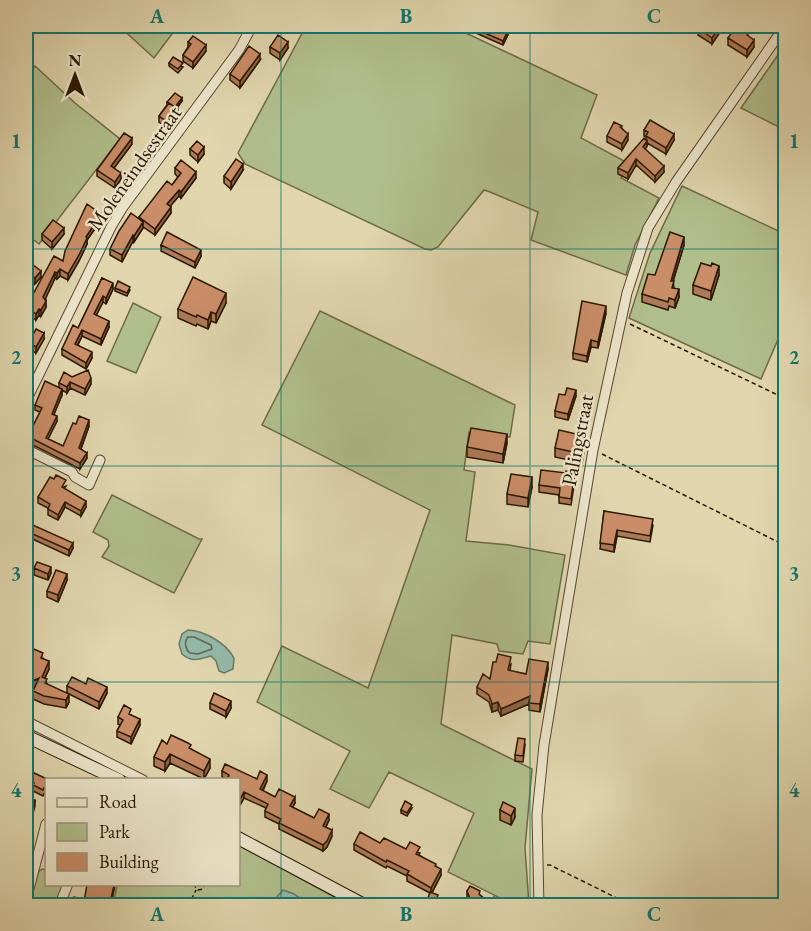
<svg xmlns="http://www.w3.org/2000/svg" width="811" height="931" font-family="'EB Garamond',serif">
  <style>
    .green { fill: #b0be8b; stroke: #6d6a46; stroke-width: 1.5 }
    .water { fill: #94b9a9; stroke: #6a7866; stroke-width: 1.5 }
    .lines { fill: none; stroke-linecap: round; stroke-linejoin: round }
    .shore { stroke: #5f6856; stroke-width: 1.5 }
    .minor-casing { stroke: #58462d; stroke-width: 11 }
    .secondary-casing { stroke: #2a1702; stroke-width: 14 }
    .path { stroke: #2a1702; stroke-width: 1.5; stroke-dasharray: 4.5 3; stroke-linecap: butt }
    .minor { stroke: #ebe4ca; stroke-width: 9 }
    .secondary { stroke: #ebe4ca; stroke-width: 12 }
    .wall { fill: #ad7959; stroke: #2a1702; stroke-width: 1.5 }
    .shaded-wall { fill: #8d6348; stroke: #2a1702; stroke-width: 1.5 }
    .building { fill: #c98d67; stroke: #2a1702; stroke-width: 1.5 }
    .grid { fill: none; stroke: #0f766e; stroke-width: 1.5; stroke-opacity: 0.55 }
    .labels { text-anchor: middle; dominant-baseline: central; stroke-width: 5; stroke-linejoin: round; paint-order: stroke }
    .street-label { font-size: 21px; fill: #2a1702; stroke: #ebe4ca }
    .neatline { fill: none; stroke: #0f766e; stroke-width: 2 }
    .grid-label { font-size: 20px; text-anchor: middle; font-weight: bold; fill: #0f766e }
  </style>
  <rect width="100%" height="100%" fill="#e0d5ad"/>
  <filter id="stains"><feTurbulence type="fractalNoise" baseFrequency=".00333" numOctaves="4"/><feColorMatrix values="0 0 0 0 .2 0 0 0 0 .09 0 0 0 0 .02 0 0 0 .5 -.17"/></filter>
  <radialGradient id="worn" r=".72"><stop offset=".6" stop-color="#630" stop-opacity="0"/><stop offset="1" stop-color="#630" stop-opacity=".3"/></radialGradient>
  <!-- green -->
  <path class="green" d="M119 26H178L154 58Z
    M306 26H451L597 95 581 138 628 163 621 178 659 198 635 245 626 275 531 240 538 212 490 192 484 190 438 247 431 250 425 249 245 164 238 153Z
    M785 45V130L741 108Z
    M35 66 75 103 120 139 39 244 26 234V76Z
    M682 186 785 234V323L761 379 629 318 650 253Z
    M133 303 161 317 136 373 107 361Z
    M320 311 515 405 510 437 469 432 464 470 475 472 466 541 509 545 565 555 550 644 528 641 523 654 499 651 497 644 452 635 441 724 532 769 525 848 529 905H514L448 872 474 813 389 772 369 808 330 789 350 751 257 702 282 646 368 688 430 510 262 425Z
    M112 495 199 539H202L174 593 102 557 109 546 108 540 93 532Z
    M239 845 349 905 113 906 117 885 238 884Z
    M42 869 46 870V884L65 885 56 905 27 906 36 874Z"/>
  <!-- water -->
  <path class="water" d="M188 630C205 631 226 643 234 658L233 669 224 673 219 671 216 661 211 656C199 659 192 663 182 654L179 644 182 634Z
    M283 890 294 894 309 905H279L277 897Z"/>
  <g class="lines">
    <!-- shore -->
    <path class="shore" d="M188 637H194L211 645 212 649 198 654 190 653C185 649 184 642 188 637Z"/>
    <!-- minor casing -->
    <g class="minor-casing">
      <path id="minor" d="M26 401 111 227 123 207 239 50 252 26
        M26 449 72 472 75 477 89 485 100 460
        M26 721 143 780
        M26 900 46 824
        M59 906 68 884
        M539 906 537 815 544 745 593 450 627 293 648 228 676 182 785 26"/>
    </g>
    <!-- secondary casing -->
    <g class="secondary-casing">
      <path id="secondary" d="M26 736 119 780
        M238 838 366 906"/>
    </g>
    <!-- path -->
    <path class="path" d="M630 324 786 399
      M602 454 786 546
      M547 865H550L633 906
      M193 884 198 890 203 889 205 884
      M73 897 85 899
      M376 902 381 906
      M188 906 196 890"/>
    <!-- minor -->
    <use href="#minor" class="minor"/>
    <!-- secondary -->
    <use href="#secondary" class="secondary"/>
  </g>
  <!-- wall -->
  <path class="wall" d="M460 26H512L503 45Z
    M698 28 720 32 712 44 698 35Z
    M728 38 754 47 747 57 728 45Z
    M188 42 206 51 193 68 183 61V55L188 47Z
    M270 47 288 48 280 60 270 53Z
    M260 60 240 88 230 80V74Z
    M169 63 183 67 178 73 169 66Z
    M182 101 177 108 178 115 169 129 159 122V116L167 105V102Z
    M622 128 628 140 622 150 607 142V136Z
    M644 130 674 140 666 154 647 143V146L645 149 664 172 655 182 636 165 628 179 618 174V168L646 139V137L644 136Z
    M132 144 114 168 121 179 115 188 97 176V170Z
    M190 149 204 154 198 162 190 155Z
    M175 168 196 178 181 198 179 196 170 206 171 213 155 235 143 227V228L134 242 133 241 122 262 110 255V249L139 219V217L172 185 178 177 175 174Z
    M243 170 231 189 224 183V176Z
    M101 220 87 240V244L79 261 68 280 60 276 57 279 55 278 45 299 46 307 41 316 39 315 36 320 26 313V307L63 261Z
    M42 234H64L52 249 42 240Z
    M161 245 201 256 195 268 161 251Z
    M684 245 673 281 674 288 679 297 675 308 669 306 668 310 642 302V294L655 275Z
    M26 251 30 261 29 263 41 277 35 284 26 277Z
    M711 266 719 275 711 300 693 294V285Z
    M102 278 113 289 106 304 103 302 96 315 109 327 101 345 82 336 78 345 92 358 86 369 62 355V349L78 328Z
    M115 288 130 290 127 296 115 291Z
    M226 303 216 323 211 321 208 329 197 324 196 326 178 318V309Z
    M606 313 598 348 591 347 587 362 573 359V353Z
    M44 339 36 353 29 349V343Z
    M72 377 91 384 85 395 70 388 67 393 62 390V395L54 414 57 421 48 439 63 446 76 424 89 426 81 449 87 458 80 469 29 443 26 442V430L30 432 40 412 35 410V405L59 388V383Z
    M565 395 576 396 568 420 555 417V411Z
    M507 443 503 463 467 457V447Z
    M585 445 582 463 555 457V448Z
    M566 473 575 479 571 505 559 503V495L539 492V485Z
    M66 486 64 489 86 507 81 516 65 507 58 520 48 515V508L38 503V497Z
    M532 487 528 507 507 504V494Z
    M604 511 653 525 650 542 617 536 614 552 600 549Z
    M26 522 73 548 69 556 26 536Z
    M34 568 51 573 48 580 34 575Z
    M67 580 58 602 47 597V591Z
    M43 658 49 669 45 678 47 684 69 702 66 708 44 704 33 699V691Z
    M511 664 510 671 526 674 548 669 540 712 529 710V704L501 716 498 710 492 712 489 702 477 694V687Z
    M86 684 107 693 99 709 67 693V686Z
    M210 703 231 708 226 717 210 709Z
    M131 715 140 725 131 744 117 737V731L120 725 118 724V717Z
    M167 744 191 749 210 768 204 779 170 763 165 771 154 766V757Z
    M525 745 523 762 515 761V755Z
    M222 771 267 781 263 791 275 797 295 803 292 807 314 818 329 820 326 827 332 836 327 847 323 851 279 829V824L265 817V811L266 808 244 798 240 805 238 804V780H227L222 777Z
    M28 780H46V795L44 794 43 796 33 791V788L28 786Z
    M412 808 407 816 401 813V810Z
    M500 810 515 817 511 825 500 820Z
    M380 843 420 853 419 855 436 866 441 875 432 893 438 898 435 906 427 904 430 893 407 881V876L387 866 386 868 354 850V844Z
    M467 891 480 895 488 902 502 906H471L467 896Z"/>
  <!-- shaded-wall -->
  <path class="shaded-wall" d="M510 26H512L503 45V41Z
    M720 26V32L712 44V38Z
    M754 40V47L747 57V50Z
    M288 42V48L280 60V53Z
    M206 45V51L193 68V62Z
    M260 54V60L240 88V81Z
    M182 98V101L174 111V108Z
    M178 109V115L169 129V123Z
    M628 134V140L622 150V144Z
    M674 134V140L666 154V148Z
    M132 138V144L111 172V166Z
    M647 141V146L643 153V147Z
    M204 147V154L198 162V155Z
    M636 159V165L628 179V173Z
    M243 164V170L231 189V182Z
    M664 166V172L655 182V176Z
    M196 172V178L181 198V192Z
    M121 173V179L115 188V182Z
    M179 190V196L167 210V204Z
    M171 207V213L155 235V229Z
    M101 214V220L87 240V244L79 261 68 280V274L86 237Z
    M143 222V228L134 242V236Z
    M64 228V234L52 249V242Z
    M133 235V241L122 262V255Z
    M684 237V245L671 288V281Z
    M201 250V256L195 268V262Z
    M719 266V275L711 300V291Z
    M60 269V276L57 279V273Z
    M41 271V277L35 284V278Z
    M55 272V278L43 304V297Z
    M113 283V289L106 304V298Z
    M679 289V297L675 308V300Z
    M226 293V303L216 323V314Z
    M103 296V302L94 320V314Z
    M46 301V307L41 316V310Z
    M606 306V313L598 348V342Z
    M39 309V315L36 320V314Z
    M211 312V321L208 329V320Z
    M109 321V327L101 345V339Z
    M82 330V336L75 350V344Z
    M44 333V339L36 353V347Z
    M591 340V347L587 362V356Z
    M92 352V358L86 369V363Z
    M91 378V384L85 395V389Z
    M70 382V388L67 393V387Z
    M62 389V395L52 419V414Z
    M576 390V396L568 420V414Z
    M57 416V421L46 443V438Z
    M89 420V426L79 454V448Z
    M507 434V443L503 463V454Z
    M585 436V445L582 463V454Z
    M87 453V458L80 469V463Z
    M532 477V487L528 507V498Z
    M31 482V489L26 506V500Z
    M86 501V507L81 516V511Z
    M65 502V507L58 520V515Z
    M617 530V536L614 552V545Z
    M73 543V548L69 556V550Z
    M51 567V573L48 580V574Z
    M67 574V580L58 602V595Z
    M49 661V669L42 684V677Z
    M548 662V669L540 712V704Z
    M39 678V686L26 692V684Z
    M107 687V693L99 709V702Z
    M69 694V702L66 708V700Z
    M530 696 529 704 501 716V709Z
    M231 701V708L226 717V711Z
    M498 702V710L492 712V704Z
    M140 719V725L131 744V737Z
    M170 754V763L165 771V762Z
    M210 759V768L204 779V771Z
    M267 775V781L260 795V789Z
    M244 792V798L240 805V799Z
    M295 797V803L290 812V806Z
    M35 800V806L26 841V835Z
    M515 808V817L511 825V816Z
    M329 814V820L323 832V826Z
    M332 830V836L327 847 323 851V845Z
    M29 840V846L26 856V850Z
    M441 869V875L431 894V888Z
    M114 885H115L111 906H109Z"/>
  <!-- building -->
  <path class="building" d="M469 26H510L503 41Z
    M700 26H720L712 38 698 28Z
    M736 26 748 34 747 35 754 40 747 50 728 38Z
    M278 35 288 42 280 53 270 47Z
    M193 36 206 45 193 62 183 55 191 44 188 42Z
    M249 46 260 54 240 81 230 74Z
    M173 57 183 63 178 69 169 63Z
    M175 93 182 98 175 107 167 102Z
    M169 103 178 109 169 123 159 116Z
    M650 120 674 134 666 148 646 136 648 132 644 130Z
    M614 122 622 126 620 127 628 134 622 144 607 136Z
    M124 133 132 138 111 166 121 173 115 182 97 170Z
    M644 138 647 141 643 147 664 166 655 176 636 159 628 173 618 168Z
    M197 141 204 147 198 155 190 149Z
    M236 159 243 164 231 182 224 176Z
    M181 160 196 172 181 192 179 190 167 204 171 207 155 229 139 217 167 181 172 185 181 173 175 168Z
    M87 204 101 214 86 237 87 238 79 255 68 274 60 269 57 273 55 272 43 297 46 301 41 310 39 309 36 314 26 307 54 256 63 261 65 251Z
    M131 213 143 222 134 236 133 235 122 255 110 249 119 231Z
    M53 220 64 228 52 242 42 234Z
    M167 232 201 250 195 262 161 245Z
    M670 232 684 237 671 281H674L672 288 679 289 675 300 669 298 668 302 642 294 648 274 655 275Z
    M26 251 30 255 27 260 41 271 35 278 26 271Z
    M701 263 711 266 712 263 719 266 711 291 693 285Z
    M193 277 226 293 216 314 211 312 208 320 197 315 196 317 178 309Z
    M102 278 113 283 106 298 103 296 94 314 109 321 101 339 82 330 75 344 92 352 86 363 62 349 73 325 78 328Z
    M118 281 130 287 127 293 115 288Z
    M582 301 606 306 598 342 591 340 587 356 573 353Z
    M36 329 44 333 36 347 29 343Z
    M88 370 91 378 85 389 70 382 67 387 59 383 64 372 72 377Z
    M45 381 62 389 52 414 57 416 46 438 63 446 73 423 76 424 79 416 89 420 79 448 87 453 80 463 29 437H26V430L30 432 42 408 35 405Z
    M567 388 576 390 568 414 555 411 559 394 565 395Z
    M471 428 507 434 503 454 467 447Z
    M559 430 585 436 582 454 555 448Z
    M541 470 566 473V471L575 472 571 499 559 497 560 488 539 485Z
    M511 474 532 477 528 498 507 494Z
    M56 475 66 480 62 487 86 501 81 511 65 502 58 515 48 509 50 504 38 497 50 477 54 479Z
    M26 481 31 482 26 500Z
    M604 511 653 519 650 536 617 530 614 545 600 543Z
    M26 522 73 543 69 550 26 531Z
    M37 562 51 567 48 574 34 568Z
    M56 570 67 574 58 595 47 591Z
    M29 647 43 653 41 658 49 661 42 677 47 679 45 683 69 694 66 700 44 696 33 691 39 678 26 684V656Z
    M498 654 511 657 508 670 526 674 529 659 548 662 540 704 529 703 530 696 501 709 498 702 492 704 489 695 477 687 483 674 490 679 493 662H496Z
    M72 677 86 684 88 678 107 687 99 702 67 686Z
    M214 693 231 701 226 711 210 703Z
    M124 705 131 709 129 714 140 719 131 737 117 731 123 720 118 717Z
    M171 735 188 743 191 745 189 748 210 759 204 771 170 754 165 762 154 757 162 740 167 744Z
    M518 738 525 739 523 756 515 755Z
    M225 764 257 779 260 771 267 775 260 789 275 797 279 789 295 797 290 806 314 818 319 809 329 814 323 826 332 830 327 841 323 845 279 823 281 819 265 811 268 804 244 792 240 799 238 798V780H227L229 775 222 771Z
    M32 772 49 780H46V789L44 788 43 790 33 785 34 783 28 780Z
    M26 798 35 800 26 835Z
    M405 801 412 805 407 813 401 810Z
    M503 802 515 808 511 816 500 810Z
    M360 832 380 843 384 838 406 849 410 842 420 847 416 854 436 864 435 866 441 869 431 888 407 874 409 871 387 860 386 862 354 844Z
    M26 839 29 840 26 850Z
    M87 885H114L110 903 109 906H100L97 904V906H83Z
    M470 886 480 891 479 894 488 902 494 897 502 906H473L467 891Z
    M430 892 438 895 435 903 427 901Z
    M447 899 461 906H444Z"/>
  <!-- grid -->
  <path class="grid" d="M281 26V906M530 26V906M26 249H786M26 466H786M26 682H786"/>
  <g class="labels">
    <!-- street labels -->
    <g class="street-label">
      <text transform="translate(134 168) rotate(-55)">Moleneindsestraat</text>
      <text transform="translate(577 440) rotate(-79)">Palingstraat</text>
    </g>
  </g>
  <!-- margin -->
  <rect width="811" height="931" fill="none" stroke="#e0d5ad" stroke-width="66"/>
  <!-- legend -->
  <rect x="45" y="778" width="195" height="108" fill="#ebe4ca" stroke="#9e927a" stroke-width="1.5"/>
  <rect x="57" y="798" width="30" height="9" fill="#ebe4ca" stroke="#9e927a" stroke-width="1.5"/>
  <text x="99" y="808" font-size="18" fill="#2a1702">Road</text>
  <rect x="57" y="823" width="30" height="18" fill="#b0be8b" stroke="#9e927a" stroke-width="1.5"/>
  <text x="99" y="838" font-size="18" fill="#2a1702">Park</text>
  <rect x="57" y="853" width="30" height="18" fill="#c98d67" stroke="#9e927a" stroke-width="1.5"/>
  <text x="99" y="868" font-size="18" fill="#2a1702">Building</text>
  <!-- north arrow -->
  <g transform="translate(75 75)" stroke="#ebe4ca" stroke-width="4.5" paint-order="stroke">
  <path d="M0-4.5L10 22L0 15L-10 22Z" fill="#2a1702"/>
  <text y="-9" font-size="16" font-weight="bold" text-anchor="middle" fill="#2a1702">N</text>
  </g>
  <rect x="33" y="33" width="745" height="865" class="neatline"/>
  <g class="grid-label">
    <text x="157" y="23">A</text>
    <text x="406" y="23">B</text>
    <text x="654" y="23">C</text>
    <text x="16" y="148">1</text>
    <text x="794" y="148">1</text>
    <text x="16" y="364">2</text>
    <text x="794" y="364">2</text>
    <text x="16" y="580">3</text>
    <text x="794" y="580">3</text>
    <text x="16" y="797">4</text>
    <text x="794" y="797">4</text>
    <text x="157" y="921">A</text>
    <text x="406" y="921">B</text>
    <text x="654" y="921">C</text>
  </g>
  <rect width="100%" height="100%" filter="url(#stains)"/>
  <rect width="100%" height="100%" fill="url(#worn)"/>
</svg>
